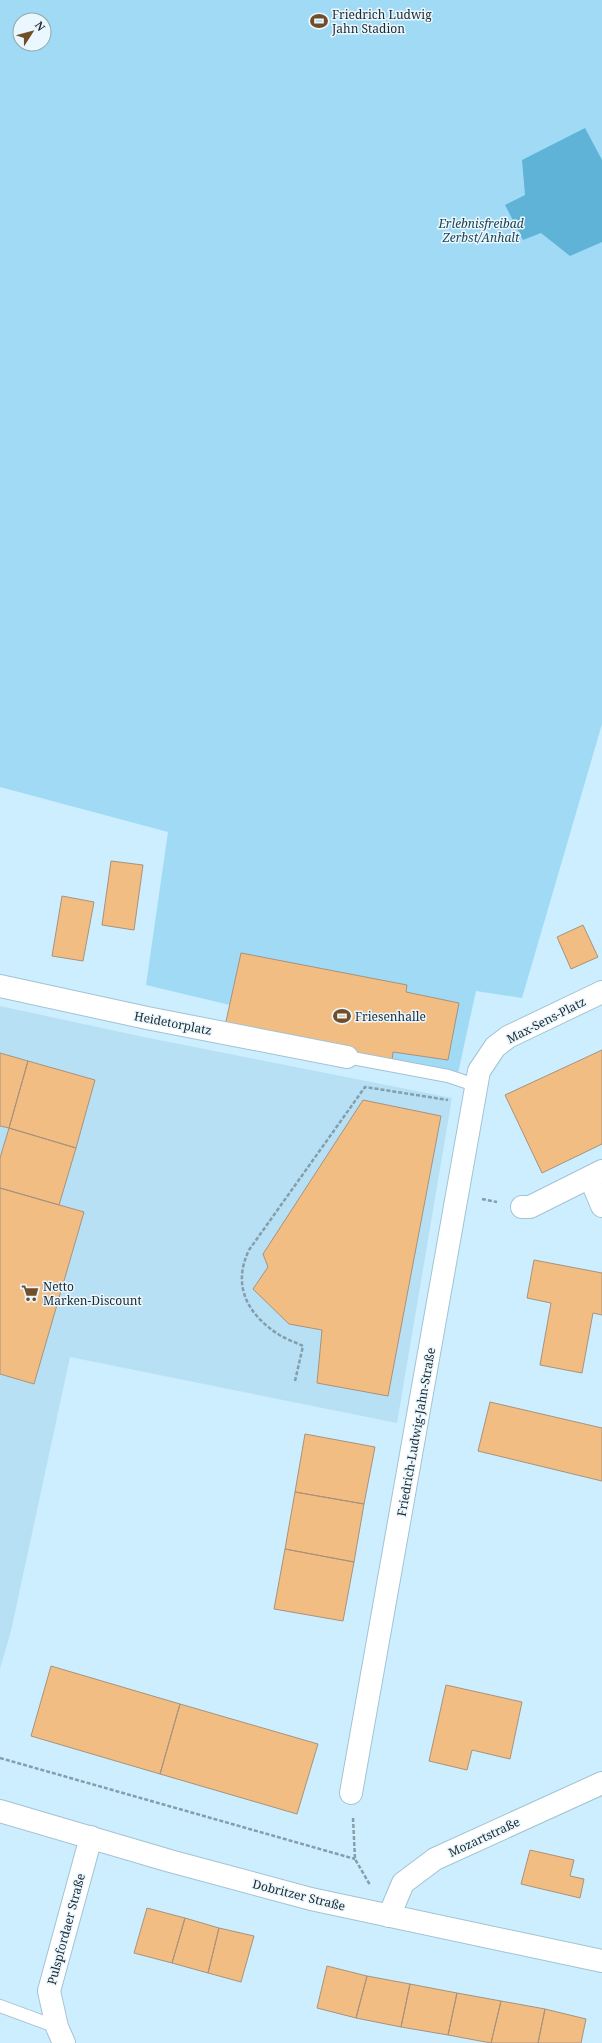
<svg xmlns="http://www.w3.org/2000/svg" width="602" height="2043" font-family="'Noto Serif',serif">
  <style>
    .built { fill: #b8e0f4 }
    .green { fill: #a0daf5; fill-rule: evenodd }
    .water { fill: #5eb3d6 }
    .building { fill: #f2bd83; stroke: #a8927c }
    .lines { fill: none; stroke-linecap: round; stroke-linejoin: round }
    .service-casing { stroke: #a2c3d2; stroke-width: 14 }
    .minor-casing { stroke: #a2c3d2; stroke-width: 24 }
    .secondary-casing { stroke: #a2c3d2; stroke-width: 24 }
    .path { stroke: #849eaa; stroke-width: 2.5; stroke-dasharray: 4 2; stroke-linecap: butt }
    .service { stroke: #fff; stroke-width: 12 }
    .minor { stroke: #fff; stroke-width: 22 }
    .secondary { stroke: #fff; stroke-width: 22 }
    .labels { text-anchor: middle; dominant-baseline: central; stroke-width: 3; stroke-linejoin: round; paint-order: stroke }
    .poi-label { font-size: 12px; fill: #1c292f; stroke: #eaf7fe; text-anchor: start }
    .park-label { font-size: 12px; font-style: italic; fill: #1e4453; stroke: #eaf7fe }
    .street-label { font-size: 12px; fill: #1c292f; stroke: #eaf7fe }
  </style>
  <rect width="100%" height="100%" fill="#cceefe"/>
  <!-- built -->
  <path class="built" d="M0 1006 139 1036 452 1098 397 1423 70 1357 11 1631 0 1669Z"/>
  <!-- green -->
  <path class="green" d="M0 0H602V724L522 998 476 991 458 1073 225 1026 230 1005 146 985 168 832 0 787ZM20 20H44V44H20Z"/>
  <!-- water -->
  <path class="water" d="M585 128 602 160V242L570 256 541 233 523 240 505 205 525 195 522 160Z"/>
  <!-- building -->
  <path class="building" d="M111 861 143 865 134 930 102 925Z
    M62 896 94 902 83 961 52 956Z
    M583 925 598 957 571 969 557 937Z
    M241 953 407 985 406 992 459 1003 448 1060 393 1052 392 1061 225 1026Z
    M602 1050V1144L542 1173 505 1095Z
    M0 1053 28 1061 9 1128 0 1126Z
    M28 1061 95 1080 76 1148 9 1128Z
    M363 1100 441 1116 388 1396 317 1383 322 1330 289 1324 253 1289 268 1267 263 1254Z
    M9 1128 76 1148 59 1205 0 1188V1158Z
    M0 1188 84 1212 34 1384 0 1374Z
    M534 1260 602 1273V1315L593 1313 582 1373 540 1365 551 1303 527 1298Z
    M490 1402 602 1428V1481L478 1451Z
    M305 1434 375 1447 364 1504 295 1492Z
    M295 1492 364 1504 354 1562 285 1549Z
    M285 1549 354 1562 343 1621 274 1609Z
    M51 1666 180 1704 160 1774 31 1736Z
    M446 1685 522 1702 510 1759 472 1750 467 1770 429 1761Z
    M180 1704 318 1744 297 1814 160 1774Z
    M530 1850 574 1860 570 1876 584 1879 580 1898 521 1884Z
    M147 1908 185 1918 172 1963 134 1953Z
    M185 1918 219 1928 208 1973 172 1963Z
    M219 1928 254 1936 241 1982 208 1973Z
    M327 1966 367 1976 356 2018 317 2008Z
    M367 1976 410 1984 401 2027 356 2018Z
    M410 1984 457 1993 448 2035 401 2027Z
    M457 1993 501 2001 491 2043 448 2035Z
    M501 2001 545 2009 538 2043H491Z
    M545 2009 586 2019 581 2043H538Z"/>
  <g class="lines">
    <!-- service casing -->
    <g class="service-casing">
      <path id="service" d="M347 1057 448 1076 475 1085
        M0 2006 57 2027"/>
    </g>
    <!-- minor casing -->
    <g class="minor-casing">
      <path id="minor" d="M0 986 147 1018 347 1057
        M602 1171 590 1177 602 1206
        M522 1207H530L590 1177
        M351 1793 479 1071 495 1047 508 1037 602 992
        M389 1916 403 1883 435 1859 602 1783"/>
    </g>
    <!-- secondary casing -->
    <g class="secondary-casing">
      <path id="secondary" d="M0 1811 170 1861 311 1899 602 1961
        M64 2043 57 2027 49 1991 91 1837"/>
    </g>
    <!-- path -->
    <path class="path" d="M482 1199 497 1202
      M295 1381 303 1346C295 1342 285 1339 278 1334 247 1314 232 1285 249 1250L365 1087 448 1100
      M0 1758 355 1859
      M353 1818 355 1859 370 1885"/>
    <!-- service -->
    <use href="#service" class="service"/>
    <!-- minor -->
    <use href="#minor" class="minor"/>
    <!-- secondary -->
    <use href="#secondary" class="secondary"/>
  </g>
  <!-- icons -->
  <defs>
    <g id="stadium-bare" transform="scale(1.38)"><path d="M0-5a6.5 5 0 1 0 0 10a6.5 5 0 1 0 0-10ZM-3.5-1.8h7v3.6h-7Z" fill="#714e27" stroke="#eaf7fe" stroke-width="2.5" paint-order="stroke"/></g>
    <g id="supermarket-bare" transform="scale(1.38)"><path d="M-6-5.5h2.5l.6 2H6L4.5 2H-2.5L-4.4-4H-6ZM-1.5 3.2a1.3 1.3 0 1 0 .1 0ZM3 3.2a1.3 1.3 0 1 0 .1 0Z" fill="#714e27" stroke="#eaf7fe" stroke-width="2.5" paint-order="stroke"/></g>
  </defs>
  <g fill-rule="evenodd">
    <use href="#stadium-bare" x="319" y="21"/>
    <use href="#stadium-bare" x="342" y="1016"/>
    <use href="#supermarket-bare" x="30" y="1293"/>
  </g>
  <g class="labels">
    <!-- poi labels -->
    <g class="poi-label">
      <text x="332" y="14">Friedrich Ludwig<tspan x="332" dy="14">Jahn Stadion</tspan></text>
      <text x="355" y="1016">Friesenhalle</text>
      <text x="43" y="1286">Netto<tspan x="43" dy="14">Marken-Discount</tspan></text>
    </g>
    <!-- park labels -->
    <g class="park-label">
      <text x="481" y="223">Erlebnisfreibad<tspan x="481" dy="14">Zerbst/Anhalt</tspan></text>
    </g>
    <!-- street labels -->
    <g class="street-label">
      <text transform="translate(546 1020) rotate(-27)">Max-Sens-Platz</text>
      <text transform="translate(173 1023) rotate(11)">Heidetorplatz</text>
      <text transform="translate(416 1432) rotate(-80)">Friedrich-Ludwig-Jahn-Straße</text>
      <text transform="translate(484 1837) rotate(-25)">Mozartstraße</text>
      <text transform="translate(299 1895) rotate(14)">Dobritzer Straße</text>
      <text transform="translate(66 1929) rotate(-75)">Pulspfordaer Straße</text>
    </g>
  </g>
  <!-- north arrow -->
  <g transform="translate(32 32) rotate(54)"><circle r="19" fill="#eaf7fe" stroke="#98a5ab"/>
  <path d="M0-3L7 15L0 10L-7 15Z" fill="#714e27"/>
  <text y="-6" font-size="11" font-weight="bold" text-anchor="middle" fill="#1c292f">N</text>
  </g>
</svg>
